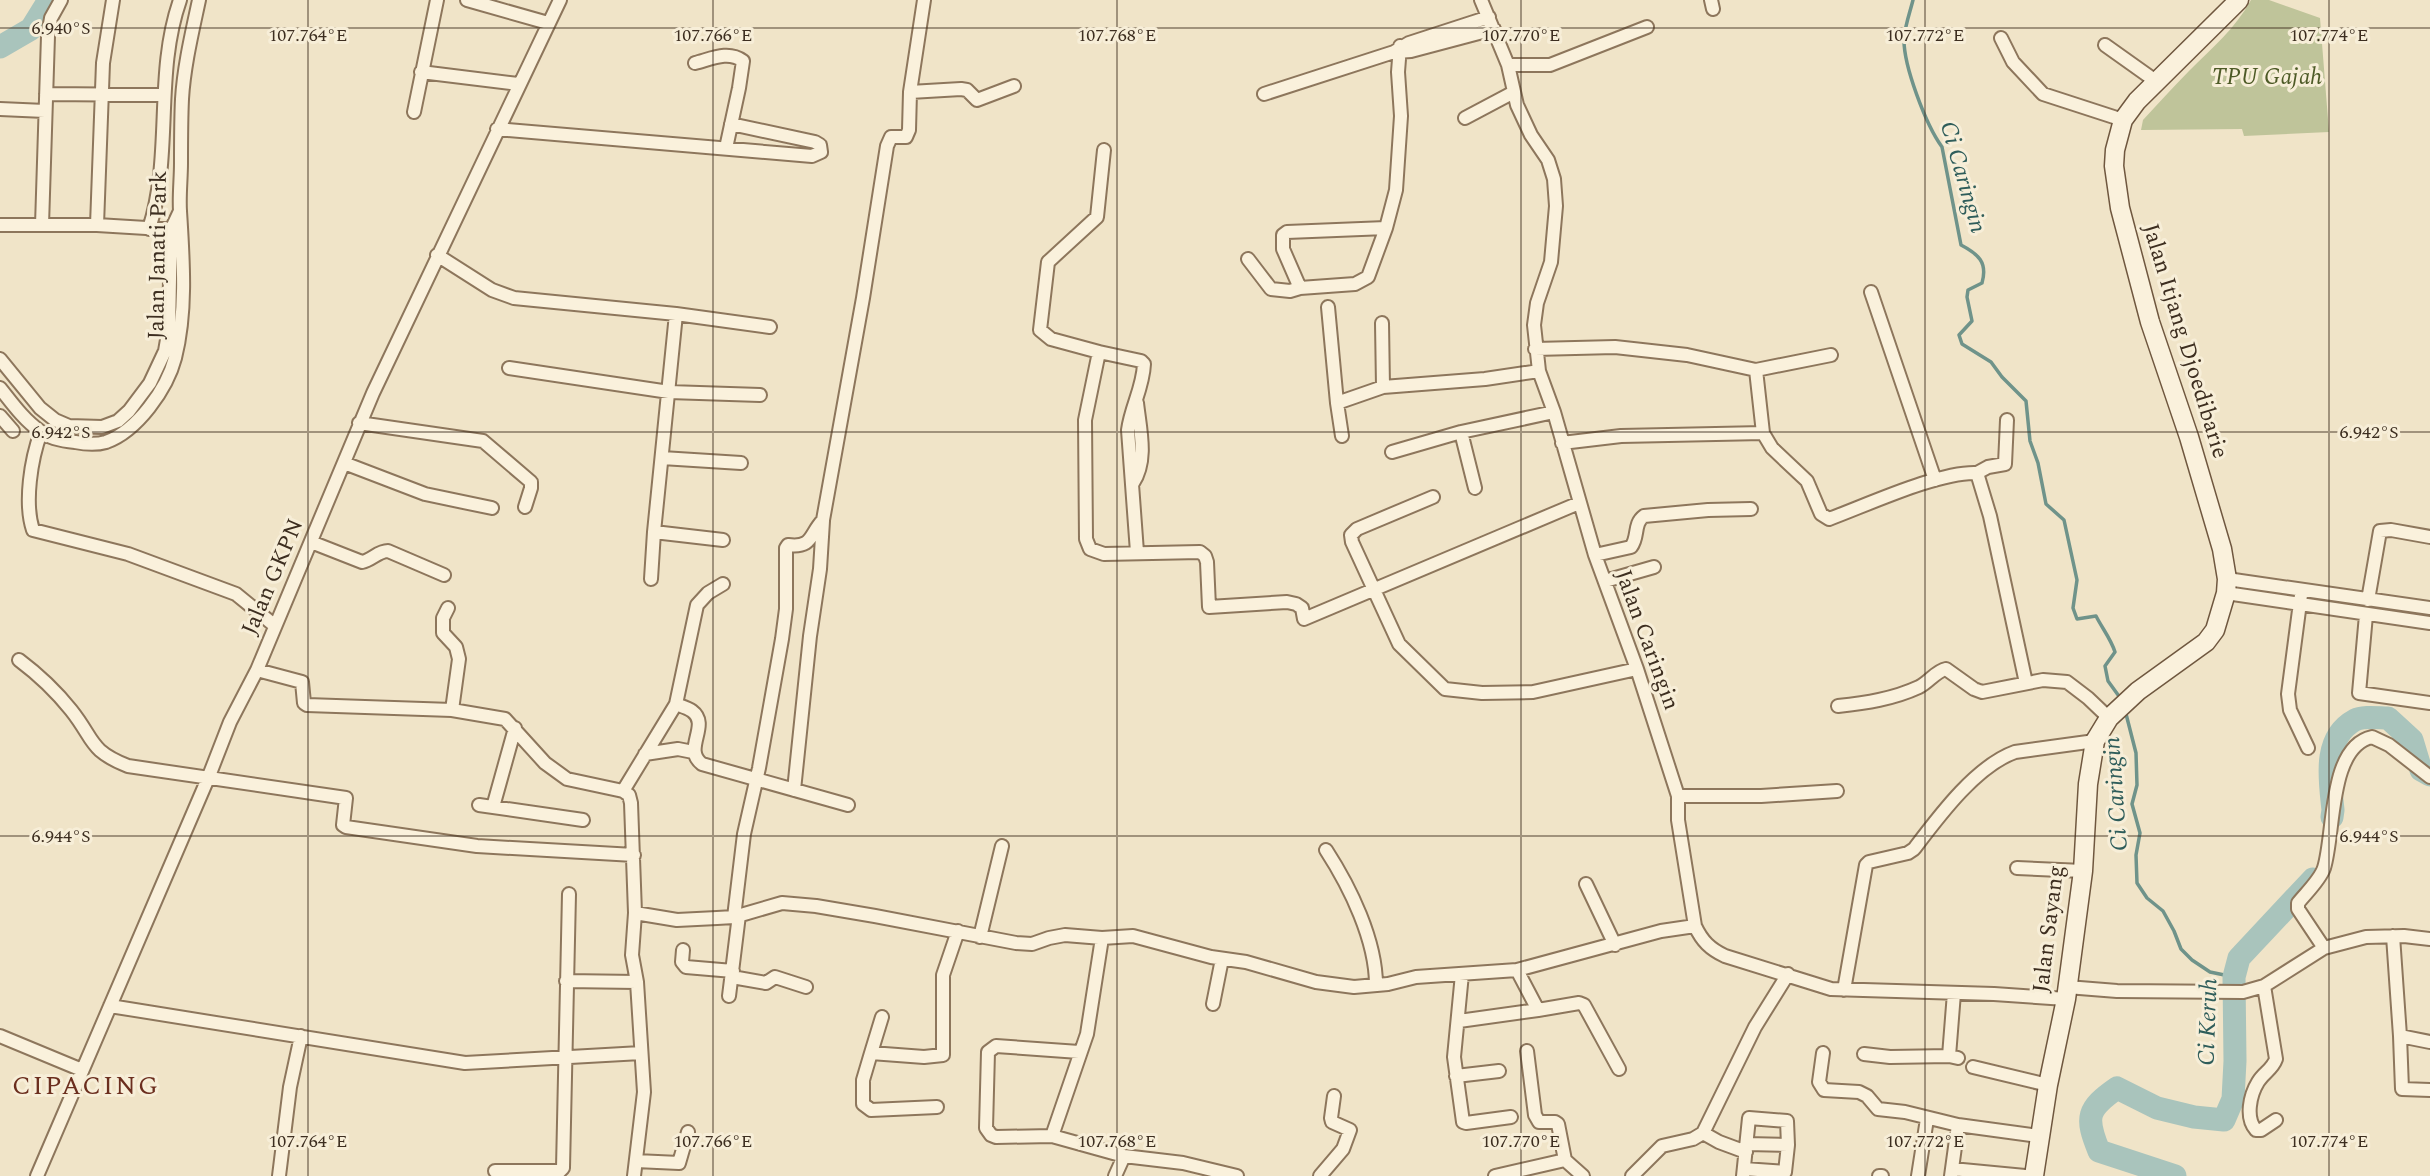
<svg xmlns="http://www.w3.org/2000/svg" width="2430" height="1176" font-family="Spectral,serif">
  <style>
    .cemetery { fill: #bfc49a }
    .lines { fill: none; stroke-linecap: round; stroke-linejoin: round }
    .stream { stroke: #6f938a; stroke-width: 3.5 }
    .river { stroke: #a9c4bc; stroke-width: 23 }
    .street-casing { stroke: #8d765c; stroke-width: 16 }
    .secondary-casing { stroke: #6f573f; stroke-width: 21 }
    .street { stroke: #faf1dc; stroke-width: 12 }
    .secondary { stroke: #faf1dc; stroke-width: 18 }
    .ticks { fill: none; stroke: #3d2e20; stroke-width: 2; stroke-opacity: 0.45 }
    .labels { text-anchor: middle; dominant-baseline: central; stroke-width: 6; stroke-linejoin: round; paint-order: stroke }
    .park-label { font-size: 23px; font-style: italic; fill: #4d5a26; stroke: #f7eed8 }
    .street-label { font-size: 23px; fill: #3d2e20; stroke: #f7eed8 }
    .water-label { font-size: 24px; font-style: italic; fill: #2f5d5a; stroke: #f7eed8 }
    .quarter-label { font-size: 26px; letter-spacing: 2px; fill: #6b2e1e; stroke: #f7eed8 }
    .ticks-label { font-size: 18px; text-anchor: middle; fill: #3d2e20; stroke: #f7eed8; stroke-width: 6; stroke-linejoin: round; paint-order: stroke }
  </style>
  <rect width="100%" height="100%" fill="#f0e4c8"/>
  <!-- cemetery -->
  <path class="cemetery" d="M2251 0H2269L2320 18 2329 132 2244 136 2242 129 2141 130 2143 120C2158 104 2173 87 2189 71 2212 48 2235 29 2251 0Z"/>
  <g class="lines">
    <!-- stream -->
    <path class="stream" d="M1913 0C1910 12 1905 26 1904 38 1903 65 1926 125 1942 147L1961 245C1978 254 1988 262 1982 283L1968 290 1967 297 1972 321 1959 335 1962 344 1991 362 2002 377 2026 401 2030 441 2038 463 2046 504 2064 520 2077 580 2073 608 2077 619 2096 616C2102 628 2111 639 2115 652L2105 666 2108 681 2121 699
      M2125 710 2136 753 2137 785 2132 804 2140 833 2136 855 2137 883 2147 898 2163 911 2174 931 2181 949 2192 960 2210 972 2234 977"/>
    <!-- river -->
    <path class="river" d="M0 47 31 29 49 0
      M2332 817 2333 810C2330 780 2322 738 2355 720 2363 716 2379 718 2388 718L2412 740 2421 770 2430 775
      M2175 1176 2099 1151C2085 1117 2087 1109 2117 1088L2157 1108 2194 1117 2224 1120 2233 1099 2235 1061 2234 977 2239 958 2313 879"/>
    <!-- street casing -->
    <g class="street-casing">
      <path id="street" d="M467 0 548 23
        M1481 0 1508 65 1517 105 1531 135 1548 160 1554 179 1556 206 1551 262 1537 303 1534 325 1539 371 1554 412 1595 555 1637 669 1678 796V820L1695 926C1702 941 1710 949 1725 956L1831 989 1994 994 2066 999
        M1711 0 1713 9
        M2001 38 2013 62 2043 94 2123 120
        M2105 45 2157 82
        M1396 52 1411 51 1494 29
        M695 63C711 59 728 50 743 61L739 88 726 148
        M1508 65H1550L1647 27
        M421 72 518 84
        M910 92 961 89 967 90 977 100 1014 86
        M46 94 163 95
        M1264 94 1394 52 1409 43 1489 17
        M0 109 45 111
        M414 112 437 0
        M1465 118 1514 92
        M497 129 812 156 821 152 820 145 815 142 731 124
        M1104 150 1097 217 1048 262 1040 330 1051 339 1099 352 1085 420 1086 539 1090 549 1104 554 1200 552 1205 556 1207 562 1209 607 1287 602 1296 604 1302 608 1304 619 1579 503
        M0 225H97L179 230
        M42 225 48 36 51 18 61 0
        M97 225 103 63 113 0
        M1386 228 1368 277 1355 284 1300 288 1283 249V235L1287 232Z
        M1386 228 1396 190 1401 116 1398 72 1400 46
        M149 229C173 155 154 74 180 0
        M437 255 492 290 514 298 676 314 770 327
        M1248 259 1271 289 1290 291 1300 288
        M1871 292 1935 480
        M1328 307 1337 403 1383 387 1485 379 1539 371
        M676 314 654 532 723 540
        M1382 323 1383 387
        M1535 349 1615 347 1687 355 1756 370 1763 433 1772 448 1807 481 1821 514 1829 519C1867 505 1940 471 1977 473L1990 516 2026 683
        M1099 352 1141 361 1144 364C1143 388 1131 407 1128 430L1137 552
        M0 359 40 408 55 420 69 426 102 427 118 421 129 411 150 383 165 351 169 328 171 230 180 211
        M509 368 669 392 760 395
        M1756 370 1831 355
        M0 388C12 403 24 420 40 431 49 438 63 441 75 442 85 444 96 445 106 442 137 431 167 389 175 358 187 311 183 259 180 211 179 195 181 179 181 163 181 142 181 120 182 99 184 66 192 33 199 0
        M1337 403 1342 436
        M0 416 13 431
        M359 423 483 441 531 482V488L525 507
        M41 432C31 459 24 503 33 530L128 554 236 594 274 625
        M1562 443 1621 436 1763 433
        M1392 452 1461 432
        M662 458 741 463
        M344 463 425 494 492 508
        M1977 473 1988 467 2005 464 2007 420
        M1133 483C1148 460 1140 430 1137 403
        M1475 488 1461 432 1554 412
        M1433 497 1357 529 1351 535 1352 542 1399 644 1445 689 1482 693 1533 692 1637 669
        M311 542 362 562C372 560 378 551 388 551L444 575
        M1595 555 1631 547C1639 537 1633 524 1644 516L1708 510 1751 509
        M651 579 654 532
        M2227 579 2430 608
        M1605 581 1654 567
        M2226 593 2430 623
        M2301 595 2288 694 2290 710 2308 748
        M2368 600 2380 531 2391 530 2430 537
        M448 608 443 618V633L456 647 459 659 452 710
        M2366 615 2359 693 2430 703
        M19 660C39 675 55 690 71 710 95 740 88 750 128 766L346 798 343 825 346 827 477 846 634 855
        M257 670 302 682 304 703 307 705 452 710 505 719 545 763 567 779 623 791 629 795 631 803 635 913 677 920 717 918 734 917 782 903 816 906 875 916 1016 943 1032 944 1049 938 1065 935 1102 938 1133 936 1211 957 1246 962 1316 982 1354 987 1388 984 1416 977 1517 970 1661 931 1695 926
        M676 704C681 706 688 708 692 711 711 725 682 749 702 764L848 805
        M1838 706C1866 703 1893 699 1919 687 1929 682 1936 671 1946 669L1974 689 1982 692 2043 680 2067 682 2088 698 2109 718
        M645 754 678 749 693 752
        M794 790 810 636 820 569 823 521
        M623 791 676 704 697 605 708 593 723 584
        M1678 796H1761L1837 791
        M479 805 583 820
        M493 807 515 728
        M1326 850C1350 887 1376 940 1376 985
        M2017 868 2083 871
        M1586 884 1615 945
        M734 917 744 834 759 768 782 639 786 609V548L788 545C813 548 809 535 823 520L863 298 887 146 891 137H906L909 130 910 92 924 0
        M2393 936 2400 1036 2430 1042
        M980 937 1002 846
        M2324 948 2298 909V903C2306 893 2320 880 2324 868 2335 833 2328 747 2372 737L2389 745 2430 777
        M683 950 682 962 686 967 733 971
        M1517 970 1538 1010 1579 1003 1584 1005 1619 1069
        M1462 974 1454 1057 1463 1122 1466 1123 1511 1117
        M732 977 766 983 775 977 806 987
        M566 981 637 982
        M2264 986 2276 1059C2272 1070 2264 1072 2258 1082 2250 1095 2245 1118 2256 1130H2261L2276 1120
        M2067 987 2117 991 2243 992 2264 986 2324 948 2366 937 2404 936 2430 939
        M1844 990 1866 865 1869 862 1908 853 1914 849C1939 816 1976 766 2015 752L2095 741
        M1954 993 1949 1056 1958 1058
        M729 996 739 915
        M1213 1004 1222 959
        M110 1006 465 1063 641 1053
        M1459 1021 1538 1010
        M0 1036 82 1070
        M2400 1036 2402 1089 2430 1090
        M1527 1051 1535 1115 1539 1122H1555L1558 1124 1565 1160 1583 1176
        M1079 1052 996 1046 988 1052 986 1128 991 1135 996 1137 1052 1136 1124 1156 1183 1163 1237 1176
        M871 1053 882 1017
        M1823 1053 1819 1082 1824 1090 1859 1092 1867 1096 1878 1109 1905 1112 1958 1125 2039 1136
        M1864 1054 1890 1057 1949 1056
        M1973 1067 2048 1085
        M1456 1076 1499 1071
        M937 1107 871 1110 863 1104V1080L871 1053 924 1057 943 1055V975L958 931
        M1703 1133 1719 1142 1746 1152
        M1052 1136 1087 1034 1102 938
        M1747 1144 1788 1145
        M636 1161 679 1163 688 1132
        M1952 1169 2025 1176
        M495 1171H560L563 1168 569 894
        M37 1176 209 776 230 722 257 670 373 393 560 0
        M279 1176 290 1087 301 1036
        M634 1176 644 1092 637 982 632 955 635 913
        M1115 1176 1124 1156
        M1320 1176 1343 1149 1350 1130 1332 1122 1331 1118 1334 1096
        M1495 1176 1565 1160
        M1632 1176 1662 1146 1693 1139 1703 1133 1755 1027 1788 974
        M1743 1176 1749 1118 1787 1121 1788 1145 1785 1172 1744 1169
        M1879 1176H1882
        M1918 1176 1927 1119
        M1951 1176 1958 1125"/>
    </g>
    <!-- secondary casing -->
    <g class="secondary-casing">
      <path id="secondary" d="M2034 1176 2048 1085 2066 999 2083 871 2088 784 2095 741 2109 718 2138 691 2206 642 2215 630 2226 593 2227 579 2222 549 2189 437 2150 322 2120 208 2114 166 2115 150 2123 120 2137 101 2239 0"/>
    </g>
    <!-- street -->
    <use href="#street" class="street"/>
    <!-- secondary -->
    <use href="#secondary" class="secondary"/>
  </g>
  <!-- ticks -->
  <path class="ticks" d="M308 0V1176M713 0V1176M1117 0V1176M1521 0V1176M1925 0V1176M2329 0V1176M0 28H2430M0 432H2430M0 836H2430"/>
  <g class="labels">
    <!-- park labels -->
    <g class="park-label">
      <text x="2267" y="77">TPU Gajah</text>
    </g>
    <!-- street labels -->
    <g class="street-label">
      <text transform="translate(158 255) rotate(-89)">Jalan Janati Park</text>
      <text transform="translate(2185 341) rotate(73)">Jalan Itjang Djoedibarie</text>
      <text transform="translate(273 577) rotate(-67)">Jalan GKPN</text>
      <text transform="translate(1647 640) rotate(70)">Jalan Caringin</text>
      <text transform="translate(2049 929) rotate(-83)">Jalan Sayang</text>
    </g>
    <!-- water labels -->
    <g class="water-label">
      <text transform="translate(1963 177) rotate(74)">Ci Caringin</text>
      <text transform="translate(2116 794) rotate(-94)">Ci Caringin</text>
      <text transform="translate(2208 1022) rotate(-88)">Ci Keruh</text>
    </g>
    <!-- quarter labels -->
    <g class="quarter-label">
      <text x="86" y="1086">CIPACING</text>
    </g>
  </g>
  <g class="ticks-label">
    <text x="61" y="34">6.940°S</text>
    <text x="308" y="41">107.764°E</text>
    <text x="713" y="41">107.766°E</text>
    <text x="1117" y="41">107.768°E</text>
    <text x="1521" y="41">107.770°E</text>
    <text x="1925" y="41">107.772°E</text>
    <text x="2329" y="41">107.774°E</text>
    <text x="61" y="438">6.942°S</text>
    <text x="2369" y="438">6.942°S</text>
    <text x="61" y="842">6.944°S</text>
    <text x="2369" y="842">6.944°S</text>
    <text x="308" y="1147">107.764°E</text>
    <text x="713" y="1147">107.766°E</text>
    <text x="1117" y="1147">107.768°E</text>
    <text x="1521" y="1147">107.770°E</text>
    <text x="1925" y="1147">107.772°E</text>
    <text x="2329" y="1147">107.774°E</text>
  </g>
</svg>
